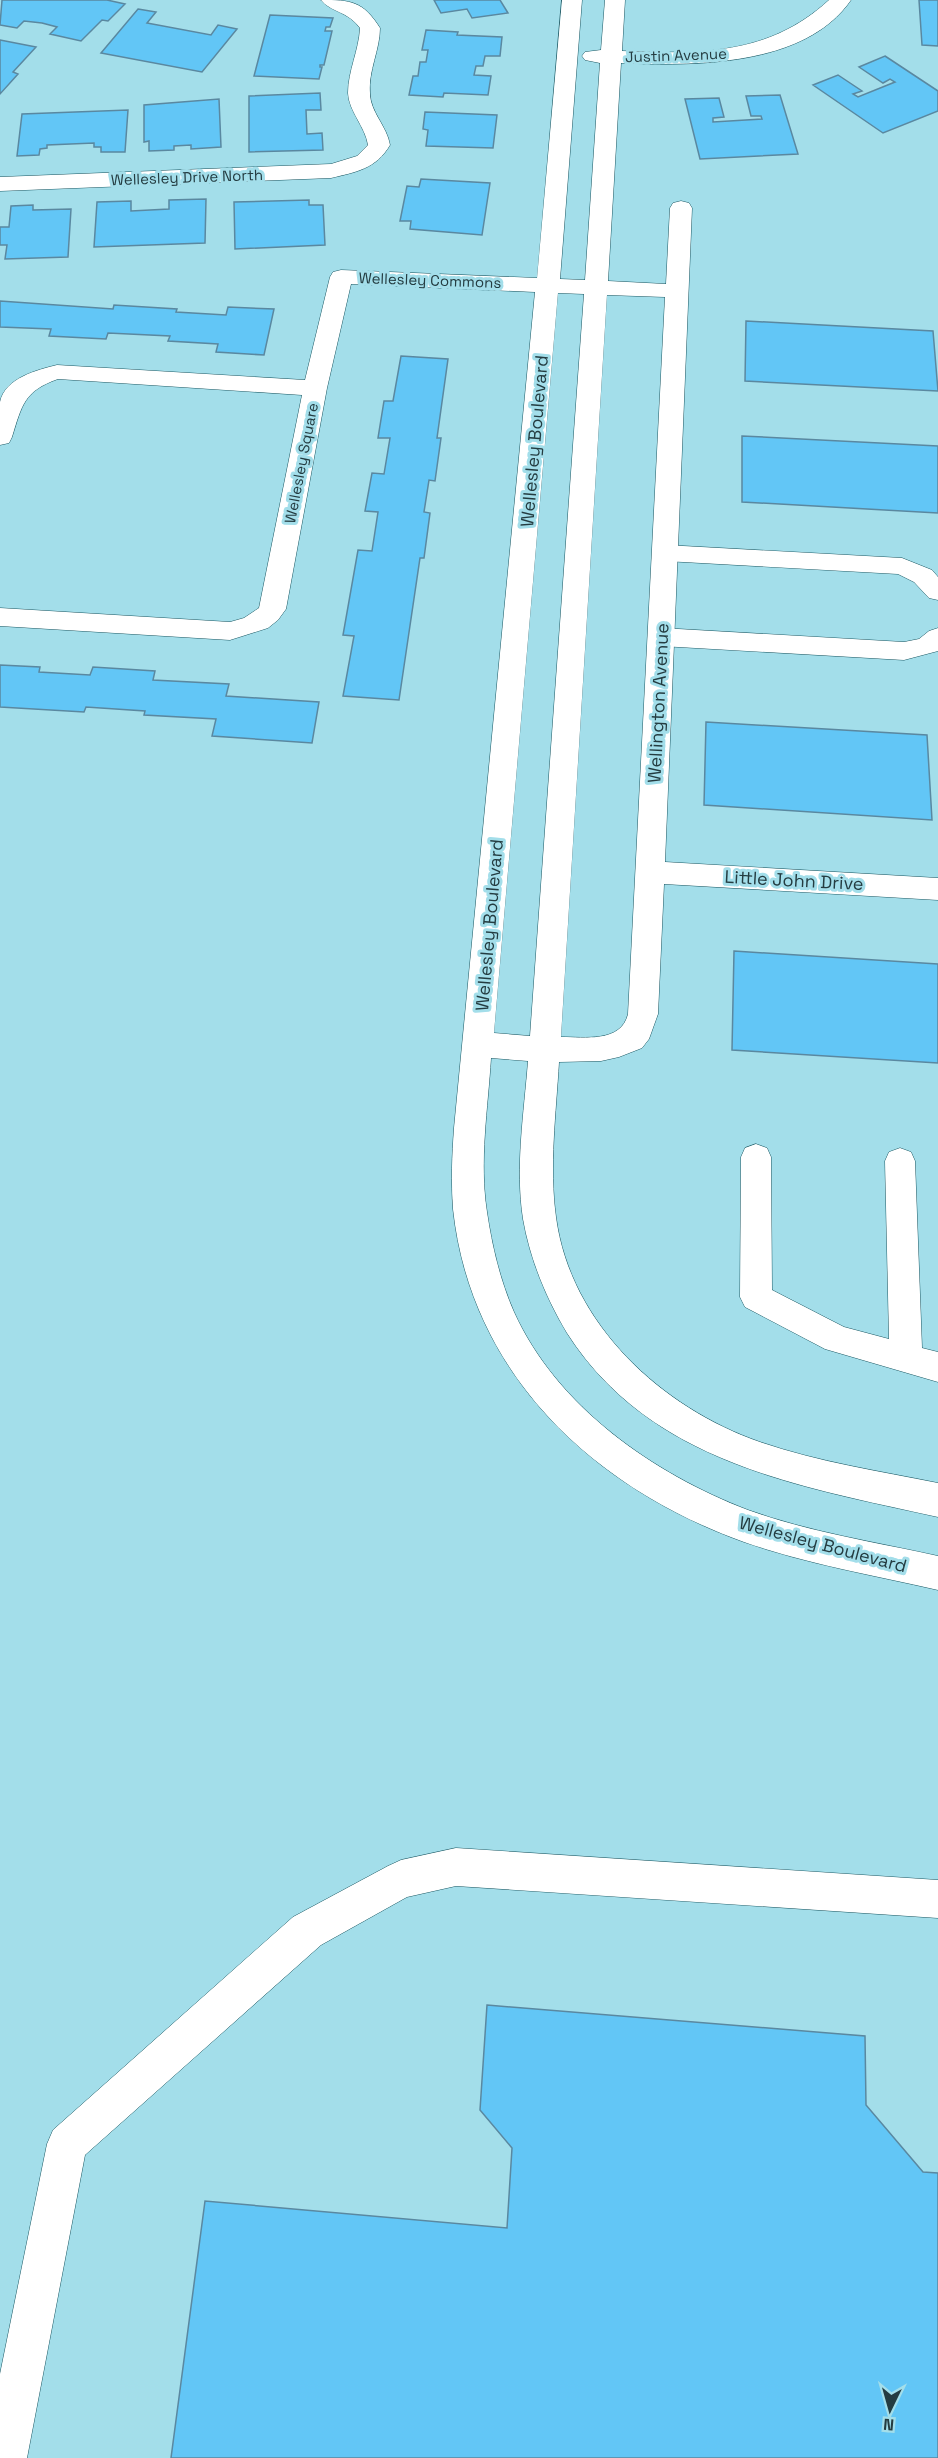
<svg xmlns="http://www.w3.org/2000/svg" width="938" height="2458" font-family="'Space Grotesk',sans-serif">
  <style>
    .building { fill: #62c6f6; stroke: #5a88a0; stroke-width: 1.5 }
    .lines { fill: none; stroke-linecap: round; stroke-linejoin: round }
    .lane-casing { stroke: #1b5762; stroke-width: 1 }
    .street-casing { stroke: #1b5762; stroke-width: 1 }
    .lane { fill: #fff; fill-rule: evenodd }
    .street { fill: #fff; fill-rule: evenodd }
    .labels { text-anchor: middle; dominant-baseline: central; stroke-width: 6; stroke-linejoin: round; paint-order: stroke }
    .far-street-label { font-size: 15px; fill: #243c41; stroke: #a3deea }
    .street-label { font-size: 18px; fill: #243c41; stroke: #a3deea }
  </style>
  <rect width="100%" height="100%" fill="#a3deea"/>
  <!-- building -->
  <path class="building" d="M2 0H107L125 4 108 21 102 20 81 41 50 34 57 27 42 23 24 21 17 28 0 25Z
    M434 0H500L508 13 472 18 467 9 441 13Z
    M919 0H938V46L922 45Z
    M138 9 156 12 147 23 211 35 218 25 237 29 202 72 101 53Z
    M270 15 333 18 330 27H326L325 31H332L324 65H320V67H322L319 79 254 76Z
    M426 30 458 32 457 35 502 37 500 56H485L483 66H476L474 75 491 76 488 95 444 93 443 97 409 95 413 76H418L420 62H426L428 50H422Z
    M0 40 36 47 13 72 18 74 0 94Z
    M885 56 938 91V111L883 133 813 85 838 75 862 91 853 94 858 97 895 82 890 79 883 83 859 67Z
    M320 93 321 110H306L307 134 322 133 323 150 249 152V96Z
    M780 95 798 154 700 159 685 99 719 98 724 117 713 118V122L762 119 761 116H751L746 96Z
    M219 99 221 147 191 149V145L174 146V150L149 151V141L144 142V105Z
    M128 110 125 152H101V147H94V143L47 145V148L40 149 39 155 17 156 22 114Z
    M425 112 497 115 493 148 426 146 428 130 423 129Z
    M421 179 490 183 482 235 410 229 411 221H400L407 186 419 187Z
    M206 199 205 243 94 247 97 202 131 201V211L169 209V200Z
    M309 200V205H323L325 245 235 249 234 202Z
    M33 205V210L71 209 68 257 5 259 7 245H0V227H9L11 206Z
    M0 301 113 309 114 305 177 309 176 312 226 315 228 307 274 309 264 355 216 352 218 344 168 341 170 336 108 333 106 339 49 336 51 329 0 327Z
    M746 321 933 331 938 391 745 381Z
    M401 356 448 359 437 438H441L435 481 429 480 424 512 430 513 424 558H420L399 700 343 696 354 636 343 635 358 550 372 551 378 512 365 511 372 473 384 474 390 438H378L384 401H393Z
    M742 436 938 446V513L742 502Z
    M0 665 40 667 39 672 90 675 93 667 155 671 153 680 229 684 226 696 319 702 312 743 212 736 216 719 144 715 145 711 86 707 84 712 0 707Z
    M706 722 927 735 932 820 704 805Z
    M734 951 938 964V1063L732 1050Z
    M487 2005 865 2036 866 2105 923 2172 938 2173V2458H171L205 2201 507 2228 512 2148 480 2110Z"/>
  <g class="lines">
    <!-- lane casing -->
    <g class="lane-casing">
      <path id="lane" d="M665 545 902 558 932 570 938 577V600L929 598 914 582 898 574 665 561 656 559 653 553 656 547Z
        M661 628 904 642 919 639 929 631 938 628V651L904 660 661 646 652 643 648 637 652 631Z
        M756 1144 767 1148 771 1157 772 1290 844 1327 889 1339 885 1161 889 1152 900 1148 911 1152 915 1161 922 1348 938 1352V1382L825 1349 745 1307 740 1297 741 1157 745 1148Z
        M456 1848 938 1880V1918L456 1886 407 1897 321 1945 85 2155 27 2458H0V2374L47 2144 53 2130 293 1917 388 1866 401 1860Z"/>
    </g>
    <!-- street casing -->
    <g class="street-casing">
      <path id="street" d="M321 0C351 0 363 1 380 28 380 50 368 71 370 93 370 112 387 126 390 145 376 169 356 172 331 178L0 191V177L331 164 357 156 368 145C365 126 349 112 348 93 348 71 359 50 360 28 348 11 330 12 321 0Z
        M562 0H582L560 279 585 280 600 63 585 60 582 56 585 52 601 50 605 0H625L622 51C700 54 768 56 829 0H851C805 67 693 66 621 63L608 281 666 284 670 208 673 203 681 201 689 203 692 208 665 862 938 878V900L664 884 658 1014 649 1039 642 1048 619 1057 601 1061 559 1062C556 1114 549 1166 556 1217 570 1324 662 1408 760 1442 818 1462 879 1471 938 1483V1517C799 1486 650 1463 567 1333 546 1298 530 1259 523 1219 515 1167 524 1113 528 1061L491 1058C488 1108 479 1161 487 1212 492 1246 500 1280 514 1312 557 1407 654 1474 748 1510 809 1532 875 1542 938 1556V1590C873 1575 807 1564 744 1542 594 1488 471 1375 453 1209 451 1182 452 1155 454 1128L535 292 351 284 327 388 286 609 278 620 268 628 230 640 0 626V608L230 622 244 618 259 608 302 395 58 379C24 391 22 405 12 437L9 443 0 445C0 431 0 415 0 402 5 378 37 370 57 365L305 380 330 277 333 272 341 270 537 278ZM558 293 584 294 530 1036 494 1033ZM607 295 665 297 628 1014C621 1043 585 1037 561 1037Z"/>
    </g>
    <!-- lane -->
    <use href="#lane" class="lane"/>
    <!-- street -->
    <use href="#street" class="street"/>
  </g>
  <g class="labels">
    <!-- far-street labels -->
    <g class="far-street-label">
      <text transform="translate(676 55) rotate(-2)">Justin Avenue</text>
      <text transform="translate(187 177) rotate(-2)">Wellesley Drive North</text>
      <text transform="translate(430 280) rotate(2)">Wellesley Commons</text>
      <text transform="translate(301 463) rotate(-79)">Wellesley Square</text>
    </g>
    <!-- street labels -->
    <g class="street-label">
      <text transform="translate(534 441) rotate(-85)">Wellesley Boulevard</text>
      <text transform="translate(658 703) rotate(-87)">Wellington Avenue</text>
      <text transform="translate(794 880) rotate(3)">Little John Drive</text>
      <text transform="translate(489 925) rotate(-85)">Wellesley Boulevard</text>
      <text transform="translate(823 1544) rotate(15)">Wellesley Boulevard</text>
    </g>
  </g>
  <!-- north arrow -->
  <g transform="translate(890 2410) rotate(185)" stroke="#a3deea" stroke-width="4.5" paint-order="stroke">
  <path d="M0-4.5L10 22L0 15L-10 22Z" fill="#243c41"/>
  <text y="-9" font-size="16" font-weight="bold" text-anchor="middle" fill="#243c41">N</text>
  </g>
</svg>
